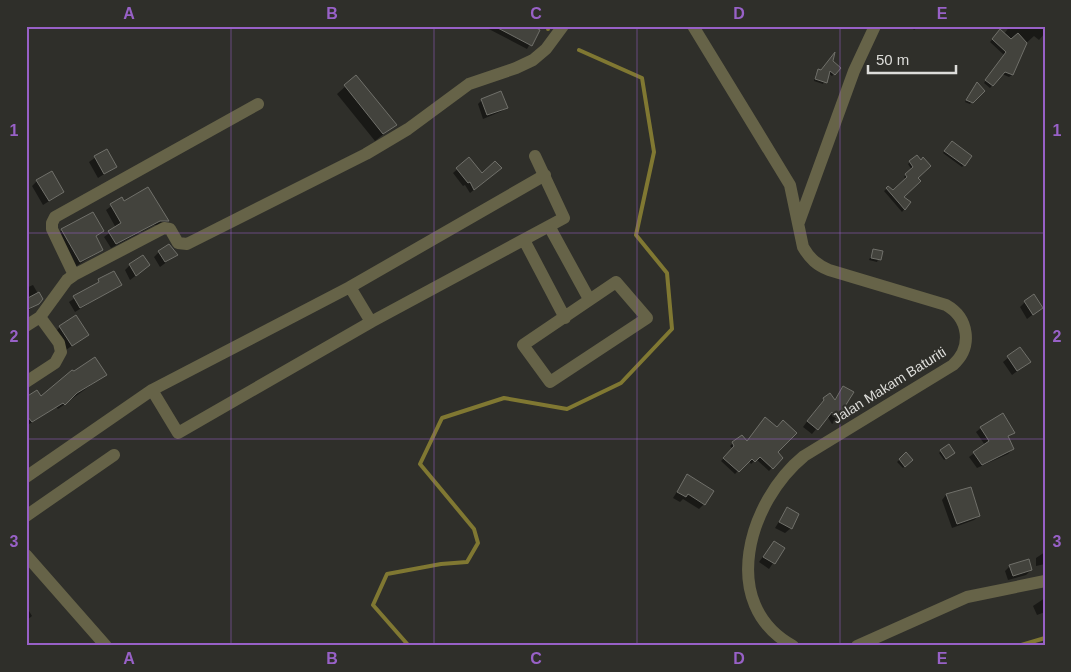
<svg xmlns="http://www.w3.org/2000/svg" width="1071" height="672" font-family="Arial,sans-serif">
  <style>
    .shadow { fill: #0007 }
    .lines { fill: none; stroke-linecap: round; stroke-linejoin: round }
    .stream { stroke: #807832; stroke-width: 4 }
    .building { fill: #43433d; stroke: #70706a }
    .minor { stroke: #666348; stroke-width: 12 }
    .grid { fill: none; stroke: #9861c7; stroke-width: 1; stroke-opacity: 0.55 }
    .labels { text-anchor: middle; dominant-baseline: central; stroke-width: 4; stroke-linejoin: round; paint-order: stroke }
    .street-label { font-size: 14px; fill: #ddddda; stroke: #2f2f2a }
    .neatline { fill: none; stroke: #9861c7; stroke-width: 2 }
    .grid-label { font-size: 16px; text-anchor: middle; font-weight: bold; fill: #9861c7 }
  </style>
  <rect width="100%" height="100%" fill="#2f2f2a"/>
  <!-- shadow -->
  <path class="shadow" d="M483 26H530L538 30 527 49Z
    M911 26H919L914 30Z
    M1010 26H1045V33L1039 40 1034 36 1024 45 1012 75 1009 77 1002 74 990 88 984 83 1004 55 990 42 1000 31 1004 34Z
    M834 55V74L832 76 828 73 823 84 814 81 816 73 821 71Z
    M356 77 395 125 375 141 337 94Z
    M975 86 983 91 970 104 965 102Z
    M482 100 506 107 502 111 483 119 478 104Z
    M950 144 971 156 962 167 943 153Z
    M106 150 115 167 98 178 89 162Z
    M917 157 916 178 902 198 910 202 902 212 884 191 888 188 893 191 906 180 904 177 912 170 908 164Z
    M469 159 482 175 496 172 470 193 465 185 463 186 453 173Z
    M37 181 63 192 43 205 32 186Z
    M121 199 123 203 167 220 162 225H154L111 248 104 237 116 228 106 210Z
    M62 230 102 231 95 237 102 250 75 267 57 235Z
    M873 251 881 252 877 262 869 260Z
    M159 252 176 255 160 267 154 257Z
    M130 265 143 270 130 280 125 270Z
    M114 272 120 285 75 312 69 302Z
    M33 285 41 299 26 313V288Z
    M1025 302 1041 308 1027 319 1020 307Z
    M60 327 87 335 66 350 55 332Z
    M1020 348 1029 362 1012 375 1003 362Z
    M105 375 58 409 56 407 26 426V399L40 398Z
    M844 387 838 419 832 424 827 416 812 434 803 427 824 399 830 395 834 400Z
    M981 428 1013 432 1008 437 1013 449 1008 454 977 468 969 457 985 445 976 432Z
    M746 442 776 453 781 458 769 471 756 459 751 464 748 460 735 474 721 461 733 449 730 446 733 443Z
    M941 451 951 455 944 460 939 453Z
    M906 454 911 460 903 468 897 462Z
    M687 476 704 504 699 509 683 499 680 502 673 498Z
    M946 495 979 516 974 520 952 528 942 500Z
    M787 509 791 528 785 533 775 528Z
    M774 542 783 548 769 569 759 562Z
    M1045 552V564L1036 566V558Z
    M1010 566 1031 570 1026 575 1008 580 1005 571Z
    M1045 598V612L1037 615 1033 606Z
    M26 606 32 616 26 621Z"/>
  <g class="lines">
    <!-- stream -->
    <path class="stream" d="M548 26V29
      M409 646 373 605 387 574 441 564 467 562 478 543 474 529 420 464 442 418 504 398 567 409 621 383 672 329 667 273 636 235 654 152 642 78 579 50
      M1018 646 1045 638"/>
  </g>
  <!-- building -->
  <path class="building" d="M494 26H533L540 30 532 46Z
    M1000 29 1011 39 1018 33 1027 43 1013 75 1005 72 993 86 985 80 1006 52 992 39Z
    M835 52 833 61 841 68 835 75 830 71 827 83 815 79 818 69 821 70Z
    M356 75 397 125 383 134 344 85Z
    M977 82 985 91 973 103 966 100Z
    M501 91 508 108 487 115 481 99Z
    M952 141 972 156 965 166 944 151Z
    M107 149 117 167 104 174 94 156Z
    M917 155 921 160 923 157 931 166 918 178 921 181 904 197 911 202 905 210 886 188 888 186 893 190 907 177 905 174 913 167 909 161Z
    M469 157 482 173 495 161 502 168 474 190 470 182 468 183 456 168Z
    M52 171 64 192 49 201 36 180Z
    M148 187 169 221H160L116 244 108 231 121 223 110 204 122 197 124 201Z
    M93 212 104 231 96 236 103 250 80 262 61 229Z
    M169 244 178 255 165 262 158 251Z
    M873 249 883 251 881 260 871 258Z
    M143 255 150 265 136 276 129 264Z
    M114 271 122 285 80 308 73 296 99 282 98 279Z
    M39 292 43 299 39 304 26 310V299Z
    M1034 294 1043 308 1033 315 1024 301Z
    M76 315 89 335 72 346 59 326Z
    M1020 347 1031 362 1017 371 1007 356Z
    M95 357 107 375 77 393 65 405 63 403 32 422 26 415V397L37 390 41 396 72 370 74 371Z
    M843 386 854 392 842 411 845 414 838 420 832 412 818 430 807 421 824 400 823 398 830 393 835 400Z
    M1003 413 1015 433 1008 436 1014 449 982 465 973 452 989 441 980 427Z
    M765 417 777 427 783 420 797 433 778 452 783 458 773 469 760 457 755 462 752 459 739 472 723 458 734 446 732 442 742 435 747 441Z
    M949 444 955 453 946 459 940 450Z
    M906 452 913 460 905 467 899 459Z
    M687 474 714 491 705 505 688 494 686 497 677 492Z
    M971 487 980 516 957 524 946 494Z
    M787 507 799 514 792 529 779 522Z
    M774 541 785 548 775 564 763 557Z
    M1029 559 1032 570 1013 576 1009 565Z"/>
  <g class="lines">
    <!-- minor -->
    <path class="minor" d="M693 26 790 185 803 247C810 259 817 265 829 270L946 305C969 318 973 347 953 365L804 456C749 501 717 604 793 646
      M799 222 854 71 875 26
      M549 226 589 299
      M524 240 565 318
      M74 275 52 229V223L55 217 258 104
      M616 282 647 318 550 382 523 345Z
      M350 287 371 322
      M26 326 40 317 67 280 74 275 164 228 170 229 178 243 187 244 366 154 408 129 469 84 516 68 533 60 546 49 563 26
      M26 382 55 363 61 352 59 343 40 317
      M152 390 178 433 371 322 564 218 535 156
      M26 477 152 390 350 287 545 175
      M26 516 114 455
      M26 555 106 646
      M857 646 967 597 1045 581"/>
  </g>
  <!-- grid -->
  <path class="grid" d="M231 26V646M434 26V646M637 26V646M840 26V646M26 233H1045M26 439H1045"/>
  <g class="labels">
    <!-- street labels -->
    <g class="street-label">
      <text transform="translate(889 385) rotate(-32)">Jalan Makam Baturiti</text>
    </g>
  </g>
  <!-- border -->
  <rect width="1071" height="672" fill="none" stroke="#2f2f2a" stroke-width="55"/>
  <!-- scale -->
  <path d="M868 65v8h88v-8" fill="none" stroke="#ddddda" stroke-width="2.5"/>
  <text x="876" y="65" font-size="15" fill="#ddddda" stroke="#2f2f2a" stroke-width="4" paint-order="stroke">50 m</text>
  <rect x="28" y="28" width="1016" height="616" class="neatline"/>
  <g class="grid-label">
    <text x="129" y="19">A</text>
    <text x="332" y="19">B</text>
    <text x="536" y="19">C</text>
    <text x="739" y="19">D</text>
    <text x="942" y="19">E</text>
    <text x="14" y="136">1</text>
    <text x="1057" y="136">1</text>
    <text x="14" y="342">2</text>
    <text x="1057" y="342">2</text>
    <text x="14" y="547">3</text>
    <text x="1057" y="547">3</text>
    <text x="129" y="664">A</text>
    <text x="332" y="664">B</text>
    <text x="536" y="664">C</text>
    <text x="739" y="664">D</text>
    <text x="942" y="664">E</text>
  </g>
</svg>
